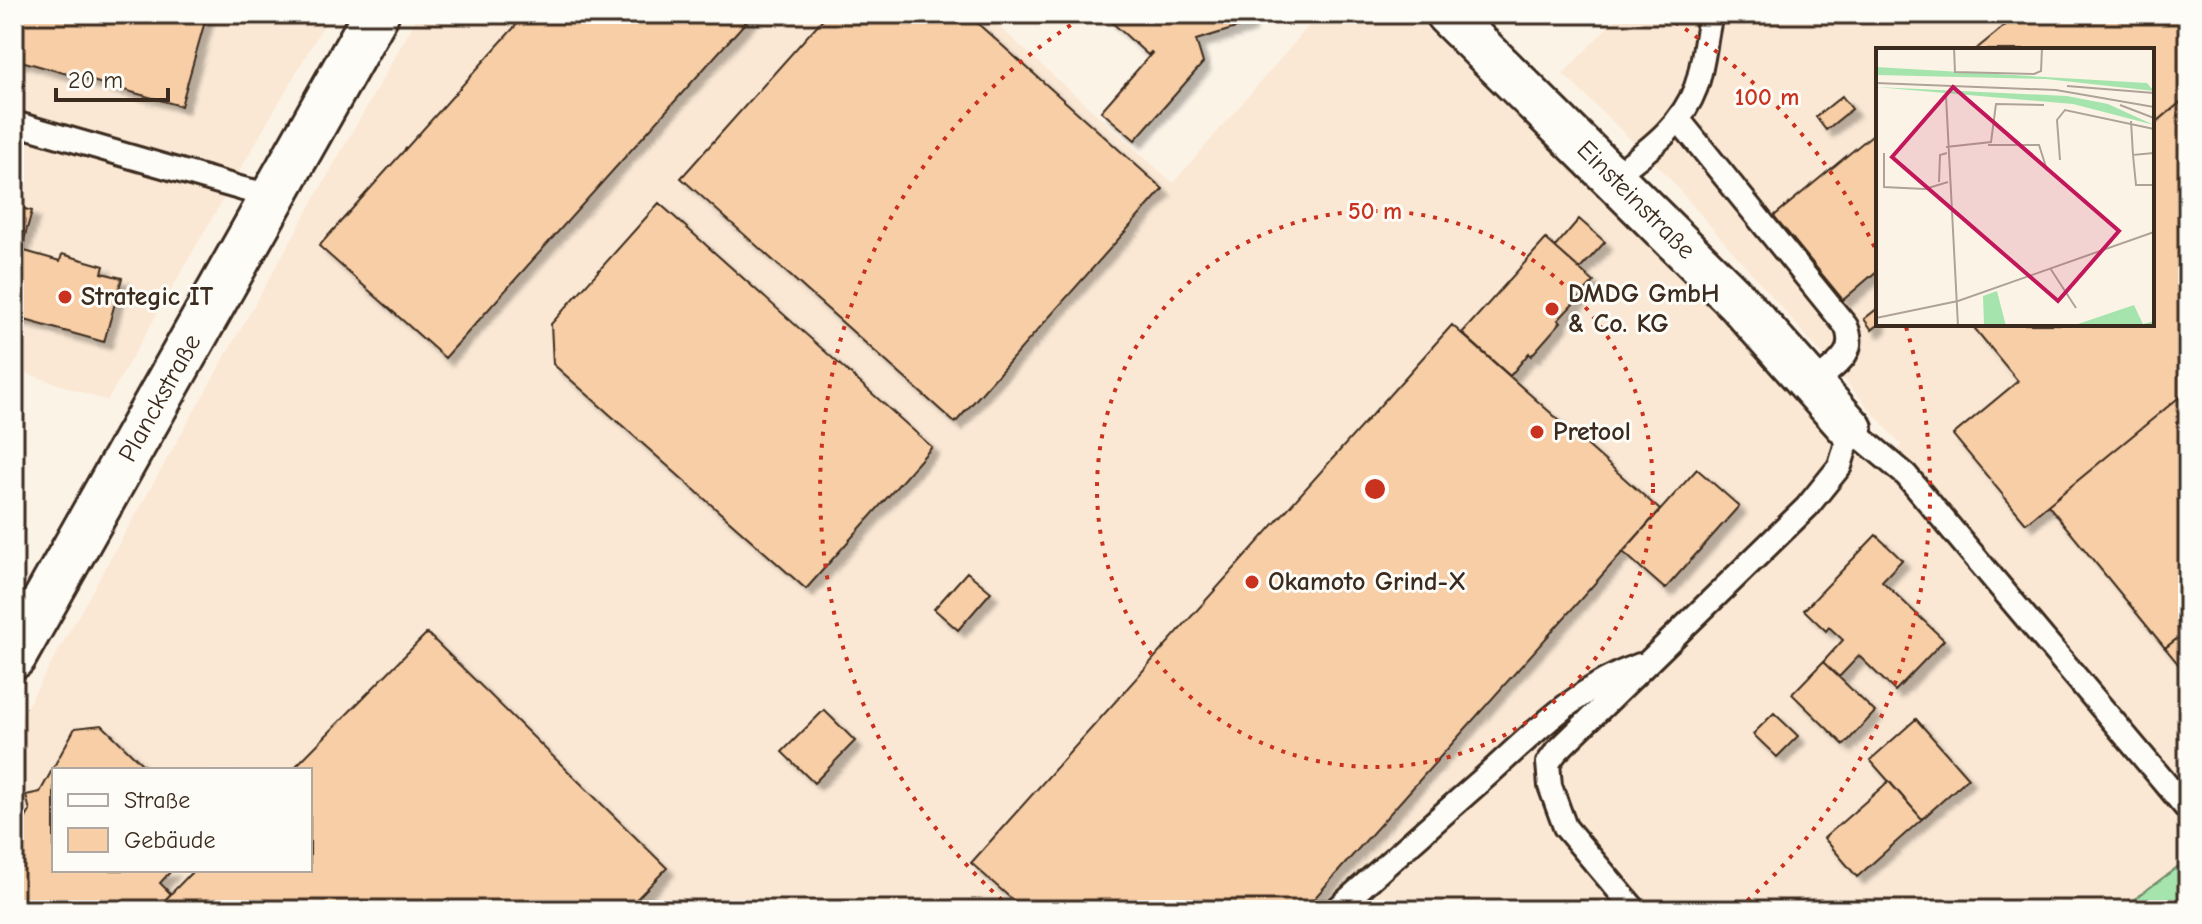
<svg xmlns="http://www.w3.org/2000/svg" width="2202" height="924" font-family="'Comic Neue',sans-serif">
  <style>
    .built { fill: #fae8d4; fill-rule: evenodd }
    .green { fill: #a5e5ad; stroke: #708866; stroke-width: 2 }
    .building { fill: #f7cea6; stroke: #3b2a1e; stroke-width: 2; filter: url(#shadow) }
    .lines { fill: none; stroke-linecap: round; stroke-linejoin: round }
    .service-casing { stroke: #3b2a1e; stroke-width: 28 }
    .minor-casing { stroke: #3b2a1e; stroke-width: 48 }
    .tertiary-casing { stroke: #3b2a1e; stroke-width: 50 }
    .service { stroke: #fdfcf7; stroke-width: 22 }
    .minor { stroke: #fdfcf7; stroke-width: 42 }
    .tertiary { stroke: #fdfcf7; stroke-width: 44 }
    .ring { fill: none; stroke: #c8321e; stroke-width: 4; stroke-dasharray: 4 8 }
    .poi-dot { fill: #c8321e; stroke: #fdfcf7; stroke-width: 3 }
    .labels { text-anchor: middle; dominant-baseline: central; stroke-width: 6; stroke-linejoin: round; paint-order: stroke }
    .street-label { font-size: 26px; fill: #3b2a1e; stroke: #fdfcf7 }
    .poi-label { font-size: 26px; font-weight: bold; fill: #3b2a1e; stroke: #fdfcf7; text-anchor: start }
    .inset-road { fill: none; stroke: #afa397; stroke-width: 2 }
    .view { fill: #c2185b; fill-opacity: 0.15; stroke: #c2185b; stroke-width: 4 }
    .inset-edge { fill: none; stroke: #3b2a1e; stroke-width: 4 }
    .centre { fill: #c8321e; stroke: #fdfcf7; stroke-width: 4 }
    .ring-label { font-size: 24px; text-anchor: middle; font-weight: bold; fill: #c8321e; stroke: #fdfcf7; stroke-width: 6; stroke-linejoin: round; paint-order: stroke }
  </style>
  <defs>
    <filter id="shadow"><feDropShadow dx="7" dy="7" stdDeviation="2" flood-color="#0004"/></filter>
  </defs>
  <rect width="100%" height="100%" fill="#fcf3e7"/>
  <filter id="ink" filterUnits="userSpaceOnUse"><feTurbulence type="fractalNoise" baseFrequency=".0125" numOctaves="2"/><feDisplacementMap in="SourceGraphic" scale="16" xChannelSelector="R" yChannelSelector="G"/><feConvolveMatrix kernelMatrix="1 2 1 2 8 2 1 2 1" color-interpolation-filters="sRGB"/></filter>
  <g filter="url(#ink)">
    <!-- built -->
    <path class="built" d="M14 14H330L107 401 14 369Z
      M419 14H985L1173 183 1319 14H1412L1888 478 1901 445 1661 169 1563 74 1620 14H2188V859L2120 910H14V729ZM1878 50H2152V324H1878ZM54 770H310V870H54Z"/>
    <!-- green -->
    <path class="green" d="M2188 859V910H2120Z"/>
    <!-- building -->
    <path class="building" d="M14 14H207L181 106 14 59Z
      M526 14H753L445 358 319 246Z
      M827 14H967L1163 189 955 423 681 178Z
      M1112 14H1246L1249 24 1196 40 1203 63 1135 140 1101 111 1152 53 1151 52 1148 55 1108 19Z
      M2019 14H2188V96L2152 126V50H1975Z
      M1842 96 1852 109 1826 130 1816 117Z
      M2188 96V390L2026 523 1953 435 2018 381 1971 324H2152V126Z
      M1878 130V270L1843 300 1774 216Z
      M659 203 932 447 806 589 553 364 551 324Z
      M14 206 32 211 14 275Z
      M1579 219 1605 242 1580 269 1555 247Z
      M1546 239 1594 282 1558 320 1561 322 1531 356 1529 353 1510 376 1462 333Z
      M21 250 60 261 62 254 104 266 102 273 122 278 104 342 14 317V275Z
      M1878 308 1879 324 1872 330 1864 319Z
      M1452 325 1660 510 1304 910H1024L971 863Z
      M2188 390V630L2165 648 2048 505Z
      M1697 469 1739 506 1665 589 1623 552Z
      M1876 535 1902 560 1882 581 1944 640 1895 691 1859 656 1839 677 1823 662 1843 640 1829 627 1826 631 1804 610Z
      M967 572 991 592 958 630 934 609Z
      M2188 630V676L2165 648Z
      M427 633 667 868 626 910H155L194 870H310V770H292Z
      M1823 662 1875 712 1844 745 1792 694Z
      M824 710 855 741 814 783 782 752Z
      M1774 713 1798 736 1777 757 1753 734Z
      M1916 719 1968 778 1922 819 1870 760Z
      M102 725 144 766 142 770H54V870H172L160 883 171 894 155 910H14V838L30 811 26 795 40 792 75 728Z
      M1889 781 1922 819 1857 877 1824 838Z"/>
    <g class="lines">
      <!-- service casing -->
      <g class="service-casing">
        <path id="service" d="M1679 120 1846 326C1859 355 1832 367 1812 385
          M14 123 243 189 274 196
          M1613 177C1646 151 1681 128 1696 87 1704 64 1705 38 1711 14
          M1336 910C1385 866 1434 822 1483 779 1532 735 1577 687 1640 665
          M1635 910 1565 827 1550 786 1548 763 1556 752 1807 507 1840 466 1851 429 1906 475 2188 810"/>
      </g>
      <!-- minor casing -->
      <g class="minor-casing">
        <path id="minor" d="M1447 14 1737 301 1851 429"/>
      </g>
      <!-- tertiary casing -->
      <g class="tertiary-casing">
        <path id="tertiary" d="M14 656 376 14"/>
      </g>
      <!-- service -->
      <use href="#service" class="service"/>
      <!-- minor -->
      <use href="#minor" class="minor"/>
      <!-- tertiary -->
      <use href="#tertiary" class="tertiary"/>
    </g>
  </g>
  <!-- distance rings -->
  <g class="ring">
    <circle cx="1375" cy="489" r="278"/>
    <path d="M1011 908A555 555 0 0 1 1085 16M1665 16A555 555 0 0 1 1876 250M1906 327A555 555 0 0 1 1739 908"/>
  </g>
  <!-- markers -->
  <g class="poi-dot">
    <circle cx="65" cy="297" r="8"/>
    <circle cx="1552" cy="309" r="8"/>
    <circle cx="1537" cy="432" r="8"/>
    <circle cx="1252" cy="582" r="8"/>
  </g>
  <g class="labels">
    <!-- street labels -->
    <g class="street-label">
      <text transform="translate(1636 200) rotate(45)">Einsteinstraße</text>
      <text transform="translate(160 398) rotate(-61)">Planckstraße</text>
    </g>
    <!-- poi labels -->
    <g class="poi-label">
      <text x="1568" y="294">DMDG GmbH<tspan x="1568" dy="30">&amp; Co. KG</tspan></text>
      <text x="81" y="297">Strategic IT</text>
      <text x="1553" y="432">Pretool</text>
      <text x="1268" y="582">Okamoto Grind-X</text>
    </g>
  </g>
  <!-- overview -->
  <g transform="translate(1876 48)">
    <rect width="278" height="278" fill="#fcf3e7"/>
    <path d="M0 19 271 35 278 43 170 31 0 27ZM0 39 191 48 232 56 278 77 197 56ZM121 243 130 278H108L107 248ZM258 257 267 276 278 273V278H196Z" fill="#a5e5ad"/>
    <path class="inset-road" d="M78 0 79 24 158 26 165 23 166 0M0 35 180 42 278 59M191 38 278 45M70 48 82 278M244 57 278 70M255 73 257 107 278 105M112 97H163L170 119M70 99 115 94 120 56 168 57M8 105V139L49 141 72 134M257 107 260 137H278M184 112 181 72 189 62 278 81M63 134 64 107 71 105M174 220 200 260M0 270 82 253 278 184"/>
    <path class="view" d="M77 39 243 183 182 253 16 109Z"/>
    <rect width="278" height="278" class="inset-edge"/>
  </g>
  <circle cx="1375" cy="489" r="12" class="centre"/>
  <g class="ring-label">
    <text x="1767" y="105">100 m</text>
    <text x="1375" y="219">50 m</text>
  </g>
  <!-- margin -->
  <rect width="2202" height="924" fill="none" stroke="#fdfcf7" stroke-width="48"/>
  <rect x="24" y="24" width="2154" height="876" fill="none" stroke="#3b2a1e" stroke-width="3" filter="url(#ink)"/>
  <!-- legend -->
  <rect x="52" y="768" width="260" height="104" fill="#fdfcf7" stroke="#afa8a0" stroke-width="2"/>
  <rect x="68" y="794" width="40" height="12" fill="#fdfcf7" stroke="#afa8a0" stroke-width="2"/>
  <text x="124" y="808" font-size="24" fill="#3b2a1e">Straße</text>
  <rect x="68" y="828" width="40" height="24" fill="#f7cea6" stroke="#afa8a0" stroke-width="2"/>
  <text x="124" y="848" font-size="24" fill="#3b2a1e">Gebäude</text>
  <!-- scale -->
  <path d="M56 88v12h112v-12" fill="none" stroke="#3b2a1e" stroke-width="4"/>
  <text x="68" y="88" font-size="24" fill="#3b2a1e" stroke="#fdfcf7" stroke-width="6" paint-order="stroke">20 m</text>
</svg>
